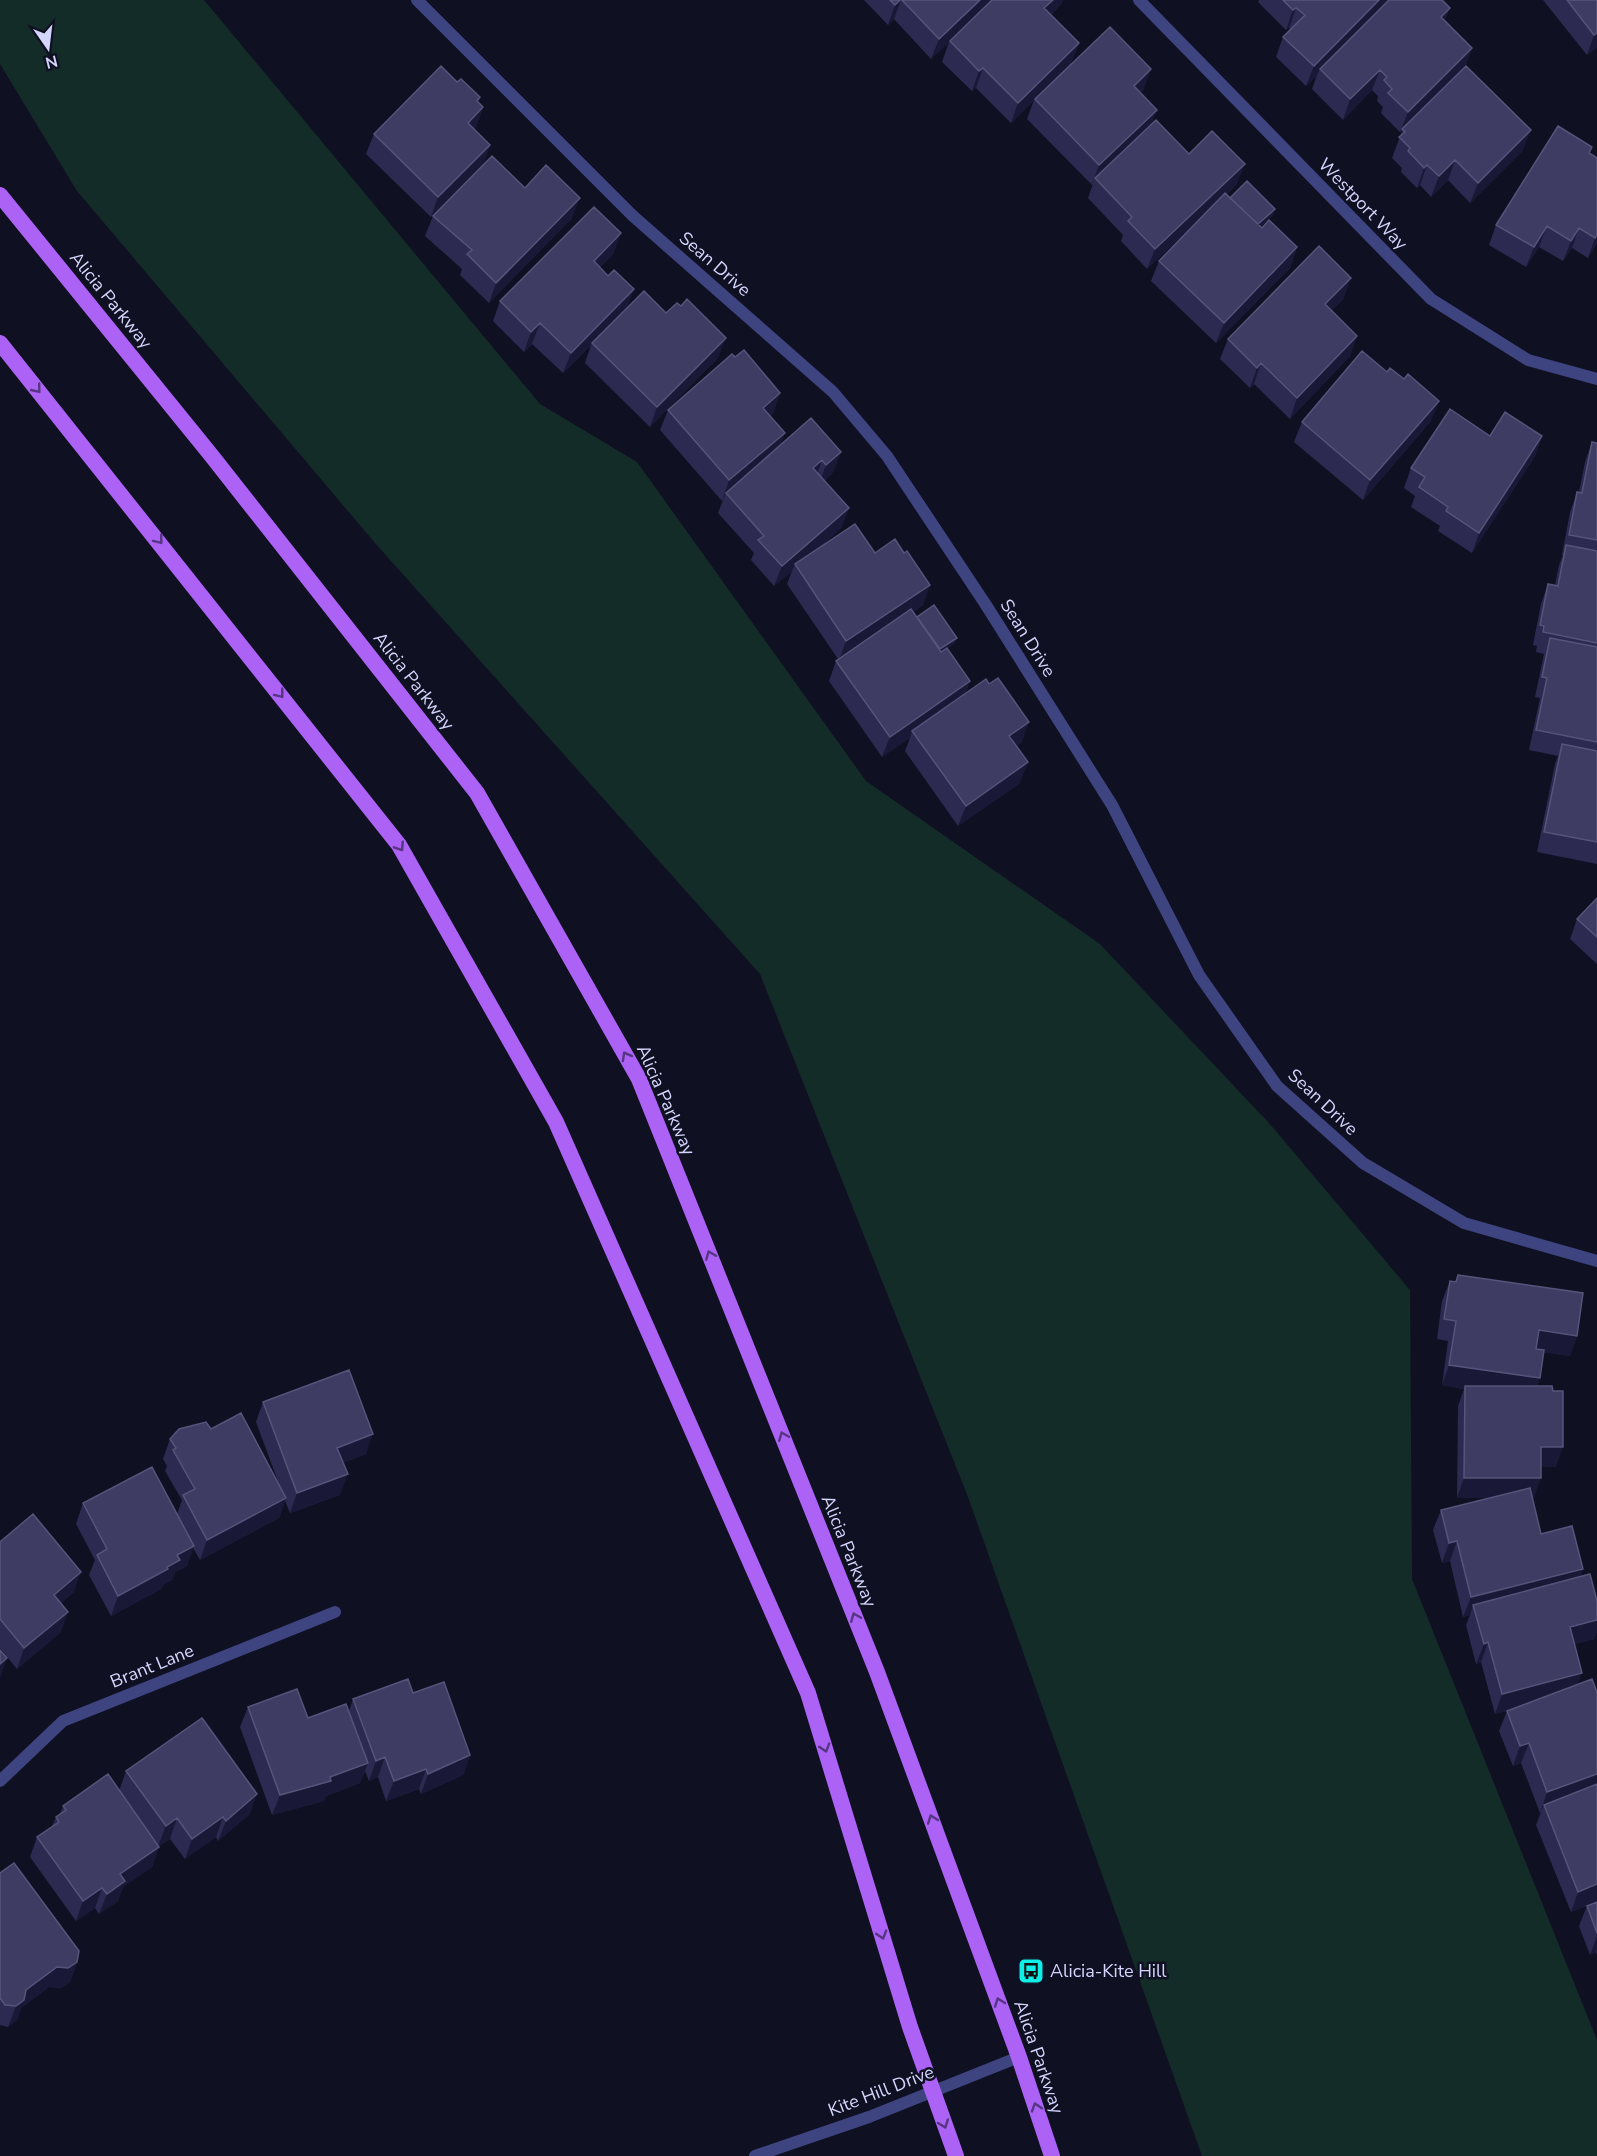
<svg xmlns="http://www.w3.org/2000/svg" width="1597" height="2156" font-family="'Nunito Sans',sans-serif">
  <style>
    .green { fill: #132c28 }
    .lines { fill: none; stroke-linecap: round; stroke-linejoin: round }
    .minor { stroke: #3d447f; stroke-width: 12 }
    .tertiary { stroke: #3d447f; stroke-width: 12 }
    .primary { stroke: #ab62f5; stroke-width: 16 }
    .wall { fill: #2c2a50 }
    .shaded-wall { fill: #191836 }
    .building { fill: #3e3c62; stroke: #55547a; stroke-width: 1.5 }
    .oneway { stroke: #563582 }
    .labels { text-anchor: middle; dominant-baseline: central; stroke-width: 5; stroke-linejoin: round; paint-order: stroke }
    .street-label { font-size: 18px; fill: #d4d5fc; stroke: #101023 }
    .poi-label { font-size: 18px; fill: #d4d5fc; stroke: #101023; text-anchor: start }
  </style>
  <rect width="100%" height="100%" fill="#101023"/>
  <!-- green -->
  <path class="green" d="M0 0H204L540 404 637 462 866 781 1100 944 1268 1122 1410 1290 1412 1579 1597 2040V2156H1202L968 1497 760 974 375 543 77 191 0 64Z"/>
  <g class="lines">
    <!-- minor -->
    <path class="minor" d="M417 0 633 216 833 392 887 456 986 605 1112 805 1199 975 1277 1086 1363 1163 1464 1223 1597 1261
      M1139 0 1431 299 1528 360 1597 379
      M0 1781 63 1721 335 1612"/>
    <!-- tertiary -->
    <path class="tertiary" d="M755 2156 869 2117 1019 2057"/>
    <!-- primary -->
    <path class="primary" d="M0 195 211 455 477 793 639 1079 877 1672 1019 2057 1052 2156
      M0 343 399 845 556 1122 808 1693 910 2027 956 2156"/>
  </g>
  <!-- wall -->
  <path class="wall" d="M864 0H1063L1061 4 1051 15 1079 43 1071 63 1144 89 1140 93 1157 110 1151 124 1189 154 1237 184 1227 194 1230 198 1275 209 1272 216 1260 227 1297 247 1290 268 1216 343 1151 281 1159 261 1185 233 1147 269 1121 241 1123 235 1088 198 1093 184 1092 185 1027 119 1034 100 1011 123 976 88 972 91 942 62 949 42 931 59 894 19 888 25Z
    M1259 0H1442L1445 21 1472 48 1465 67 1523 150 1470 203 1448 180 1431 197 1420 185 1417 188 1401 172 1402 168 1392 158 1402 131 1400 132 1381 113 1383 107 1377 101 1378 96 1372 90 1343 120 1312 89 1317 75 1306 86 1276 57 1283 37 1291 29 1289 28 1286 30 1258 2Z
    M1543 0H1597V47L1587 55Z
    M478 102 483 107 476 127 474 129 490 145 483 165 525 188 572 218 489 303 460 275 462 269 425 236 433 216 475 173 431 217 366 154 374 134Z
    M1590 154 1597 158V243L1588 258 1572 248 1563 261 1539 247 1526 267 1489 245 1496 225Z
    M614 253 600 267 608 276 634 289 627 308 666 313 718 358 650 427 585 363 591 345 563 373 532 344 524 352 493 321 500 301Z
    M1344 298 1331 311 1357 336 1350 356 1290 419 1254 384 1250 388 1220 359 1228 339Z
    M735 357 780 393 773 413 770 416 785 433 780 445 841 452 833 472 824 481 849 508 841 528 817 550 904 553 930 585 923 605 913 612 917 617 957 638 954 644 947 649 970 681 965 694 1022 742 1016 746 1020 783 958 826 905 751 910 738 882 757 829 681 836 661 838 659 787 584 792 571 774 586 751 560 754 553 718 513 723 500 722 501 660 430 668 410Z
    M1431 421 1363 500 1294 442 1302 422Z
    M1490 436H1542L1535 456 1472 553 1438 531 1440 526 1411 507 1415 496 1404 488 1411 468Z
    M1592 442 1597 443V864L1537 852 1555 764 1558 756 1529 750 1540 698 1535 697 1544 654 1536 652 1537 646 1533 645 1541 604 1548 584 1555 585 1559 565 1563 555H1562L1570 512 1577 492H1579L1585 462Z
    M1597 898V964L1570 939 1577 919Z
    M1458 1275 1577 1336 1570 1356 1543 1352 1540 1378 1537 1386 1556 1467H1541L1534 1498H1532L1541 1534 1583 1569 1580 1576 1597 1601V1631L1594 1639 1574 1644 1597 1902 1571 1912 1536 1825 1541 1812 1540 1813 1521 1763 1513 1766 1499 1731 1507 1711 1495 1714 1481 1662 1476 1664 1466 1625 1470 1615 1463 1617 1450 1561 1442 1563 1433 1530 1441 1510 1487 1498H1457L1458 1406 1464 1389 1442 1385 1448 1341 1437 1339 1442 1301 1450 1281 1455 1282Z
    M263 1402 366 1454 343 1463 340 1495 290 1513 285 1501 279 1518 200 1560 193 1548 187 1566 175 1572 172 1580 163 1585 161 1589 111 1616 89 1575 95 1560 76 1524 83 1503 177 1514 182 1500 165 1471 167 1466 163 1459 170 1439 211 1429 279 1484 256 1422Z
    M0 1542 74 1592 61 1603V1632L17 1669 0 1648Z
    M413 1693 470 1755 463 1775 421 1794 419 1789 386 1801 378 1777 369 1781 365 1771 360 1783 326 1796 324 1801 272 1815 240 1727 248 1707 308 1718 349 1711 353 1699Z
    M126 1771 250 1814 218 1841 216 1837 185 1859 170 1839 159 1846 152 1867 123 1887 118 1901 99 1914 95 1908 76 1921 30 1857 37 1837 52 1826 56 1817 60 1814 63 1806 119 1791Z
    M0 1873 77 1962 70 1982 61 1988 49 1987 21 2008 17 2020 8 2027 0 2025Z
    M1597 1902V1955L1596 1952 1590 1955 1579 1926 1587 1906Z"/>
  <!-- shaded-wall -->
  <path class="shaded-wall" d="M901 0 894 19 888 25 895 5Z
    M980 0H994L931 59 939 39Z
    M1053 0H1063L1061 4 1037 29 1044 8Z
    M1379 0H1391L1320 69 1317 75 1306 86 1314 66Z
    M1296 8 1289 28 1286 30 1293 10Z
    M1450 8 1442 28 1441 17Z
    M1597 33V47L1587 55 1594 35Z
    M1079 43 1071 63 1011 123 1018 103Z
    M1472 48 1465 68 1400 132 1408 112Z
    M983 68 976 88 972 91 979 71Z
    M1151 69 1144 89 1127 106 1134 86Z
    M1380 70 1372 90 1343 120 1350 99Z
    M483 107 476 127 461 143 468 123Z
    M1157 110 1149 130 1095 178 1092 185 1099 165Z
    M1531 130 1523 150 1470 203 1478 183Z
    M490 145 483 165 431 217 438 197Z
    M1455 160 1448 180 1431 197 1439 176Z
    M1245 164 1237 184 1147 269 1155 249Z
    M1427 165 1420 185 1417 188 1424 168Z
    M580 198 572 218 489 303 496 283Z
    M1275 209 1272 216 1252 234 1255 227Z
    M1547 226 1539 247 1526 267 1534 247Z
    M1579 228 1572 248 1563 261 1571 241Z
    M621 233 614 253 586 281 594 261Z
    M1597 235V243L1588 258 1595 238Z
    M1297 247 1290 268 1216 343 1224 323Z
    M1351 278 1344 298 1317 325 1325 304Z
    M634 289 627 309 592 343 591 345 563 373 571 353Z
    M540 323 532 344 524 352 531 332Z
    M1357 336 1350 356 1290 419 1297 398Z
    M726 338 718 358 650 427 657 407Z
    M1261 363 1254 384 1250 388 1257 368Z
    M780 393 773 413 755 428 763 408Z
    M1439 401 1431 421 1363 500 1370 480Z
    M785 433 777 453 726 493 722 501 729 480Z
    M1542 436 1535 456 1472 553 1479 533Z
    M841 452 833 472 819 485 826 465Z
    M822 460 815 481 813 468Z
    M849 508 841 528 797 567 795 564 792 571 774 586 782 566Z
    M930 585 923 605 839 661 846 641Z
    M957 638 954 644 933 659 935 652Z
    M970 681 962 701 912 731 910 738 882 757 890 737Z
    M1029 722 1022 742 1002 756 1009 736Z
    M1028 762 1020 783 958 826 966 806Z
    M1539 1330 1577 1336 1570 1356 1531 1351Z
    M1449 1365 1540 1378 1532 1399 1465 1386 1464 1389 1442 1385Z
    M373 1434 366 1454 330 1468 337 1448Z
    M1541 1447H1563L1556 1467H1534Z
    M348 1474 340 1495 290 1513 297 1493Z
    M1464 1478H1541L1534 1498H1457Z
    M286 1498 279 1518 200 1560 207 1540Z
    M1457 1541 1450 1561 1442 1563 1449 1543Z
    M194 1546 187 1566 175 1572 172 1580 163 1585 161 1589 111 1616 118 1596 167 1567 177 1555Z
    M1583 1569 1576 1589 1473 1605 1470 1615 1463 1617 1471 1597Z
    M81 1572 74 1592 47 1615 54 1595Z
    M68 1612 61 1632 17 1669 24 1648Z
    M1597 1620V1631L1594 1639 1562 1647 1570 1627Z
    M1488 1642 1481 1662 1476 1664 1484 1644Z
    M7 1658 0 1678V1664Z
    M1582 1673 1574 1693 1495 1714 1502 1694Z
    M1529 1743 1521 1763 1513 1766 1520 1746Z
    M470 1755 463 1775 421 1794 428 1774Z
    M385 1757 378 1777 369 1781 376 1761Z
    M368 1763 360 1783 326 1796 324 1801 272 1815 280 1795Z
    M426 1769 419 1789 386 1801 394 1781Z
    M1597 1774V1791L1544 1805 1540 1813 1547 1792Z
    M257 1794 250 1814 218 1841 226 1821Z
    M223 1817 216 1837 185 1859 192 1839Z
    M177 1818 170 1839 158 1846 166 1826Z
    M159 1847 152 1867 123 1887 118 1901 99 1914 107 1894 120 1874Z
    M1597 1884V1902L1571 1912 1578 1892Z
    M102 1888 95 1908 76 1921 83 1901Z
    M1597 1936V1949L1596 1952 1590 1955Z
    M77 1962 70 1982 61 1988 49 1987 21 2008 17 2020 8 2027 16 2006 26 1990 57 1967Z"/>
  <!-- building -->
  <path class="building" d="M890 0H900L895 5Z
    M902 0H980L939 39Z
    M992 0H1053L1044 8 1079 43 1018 103 983 68 979 71 950 41Z
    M1283 0H1379L1314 66 1283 37 1305 15 1296 8 1293 10Z
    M1389 0H1442L1450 8 1441 17 1472 48 1408 112 1388 93 1392 89 1384 80 1387 77 1380 70 1350 99 1320 69Z
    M1567 0H1597V33L1594 35Z
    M1110 27 1151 69 1134 86 1157 110 1099 165 1035 99Z
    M441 66 457 82 461 79 480 97 477 101 483 107 468 123 490 145 438 197 374 134Z
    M1466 66 1531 130 1478 183 1455 160 1439 176 1427 165 1424 168 1408 151 1410 148 1399 137 1405 132 1402 129Z
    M1156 120 1189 154 1212 131 1245 164 1155 249 1128 221 1132 217 1095 178Z
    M1558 126 1592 147 1589 153 1597 158V235L1595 238 1579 228 1571 241 1547 226 1534 247 1496 225Z
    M492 156 525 188 546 165 580 198 496 283 467 254 472 250 433 216Z
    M1247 181 1275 209 1258 224 1230 198Z
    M1225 193 1262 228 1269 220 1297 247 1224 323 1159 261Z
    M594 207 621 233 594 261 608 276 614 270 634 289 571 353 540 323 531 332 500 301Z
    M1319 246 1351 278 1325 304 1357 336 1297 398 1261 363 1257 368 1228 339Z
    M644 291 666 313 677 303 681 306 687 299 726 338 657 407 592 343Z
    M744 350 780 393 763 408 785 433 729 480 668 410 732 354 735 357Z
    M1362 351 1387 372 1390 368 1404 379 1408 374 1439 401 1370 480 1302 422Z
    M1450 409 1490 436 1505 412 1542 436 1479 533 1446 511 1448 507 1419 487 1425 477 1411 468Z
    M811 418 841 452 826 465 822 460 813 468 849 508 782 566 758 540 764 536 726 493Z
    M1592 442 1597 443V540L1569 535 1577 492 1582 493Z
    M855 524 875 553 895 539 904 553 907 551 930 585 846 641 795 564Z
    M1566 545 1597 551V643L1543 632 1544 626 1540 625 1548 584 1558 586Z
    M934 605 957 638 940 649 917 617Z
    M911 609 941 652 947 648 970 681 890 737 836 661Z
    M1550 638 1597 647V742L1536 730 1547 678 1542 677Z
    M998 678 1029 722 1009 736 1028 762 966 806 912 731 986 679 989 684Z
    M1562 744 1597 751V842L1544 832Z
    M1597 898V937L1577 919Z
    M1458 1275 1583 1293 1577 1336 1539 1330 1536 1349 1544 1350 1540 1378 1449 1365 1456 1321 1444 1319 1450 1281 1456 1282Z
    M349 1370 373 1434 337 1448 348 1474 297 1493 263 1402Z
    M1465 1386H1552L1553 1391H1563V1447H1541V1478H1464Z
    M241 1413 286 1498 207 1540 183 1495 195 1489 173 1450 176 1448 170 1439 179 1429 206 1422 211 1429Z
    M152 1467 194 1546 177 1555 180 1560 167 1567 168 1569 118 1596 97 1555 107 1549 83 1503Z
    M1530 1488 1541 1534 1572 1526 1583 1569 1471 1597 1457 1541 1449 1543 1441 1510Z
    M33 1514 81 1572 54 1595 68 1612 24 1648 0 1619V1542Z
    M1590 1574 1597 1601V1620L1570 1627 1582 1673 1502 1694 1488 1642 1484 1644 1473 1605Z
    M0 1650 7 1658 0 1664Z
    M408 1679 413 1693 444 1682 470 1755 428 1774 426 1769 394 1781 385 1757 376 1761 353 1699Z
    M1592 1679 1597 1692V1774L1547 1792 1529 1743 1520 1746 1507 1711Z
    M297 1689 308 1718 346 1704 368 1763 330 1777 331 1781 280 1795 248 1707Z
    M202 1718 257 1794 226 1821 223 1817 192 1839 177 1818 166 1826 126 1771Z
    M108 1774 159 1847 120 1874 125 1881 107 1894 102 1888 83 1901 37 1837 59 1822 56 1817 66 1810 63 1806Z
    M1597 1784V1884L1578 1892 1544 1805Z
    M14 1863 79 1951 77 1962 68 1968 57 1967 26 1990 24 2000 16 2006 5 2005 0 1998V1873Z
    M1597 1902V1933L1587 1906Z"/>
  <!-- one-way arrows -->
  <defs><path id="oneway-chevron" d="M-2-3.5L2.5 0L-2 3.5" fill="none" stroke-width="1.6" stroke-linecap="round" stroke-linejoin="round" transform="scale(1.5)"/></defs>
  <g class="oneway">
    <use href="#oneway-chevron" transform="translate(37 389) rotate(51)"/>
    <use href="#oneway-chevron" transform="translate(159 540) rotate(52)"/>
    <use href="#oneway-chevron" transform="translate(280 694) rotate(52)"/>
    <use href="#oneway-chevron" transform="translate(400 847) rotate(57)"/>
    <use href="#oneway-chevron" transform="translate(626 1056) rotate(-119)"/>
    <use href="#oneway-chevron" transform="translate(710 1255) rotate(-112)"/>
    <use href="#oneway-chevron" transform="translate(783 1436) rotate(-112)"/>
    <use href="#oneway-chevron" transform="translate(855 1617) rotate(-112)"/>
    <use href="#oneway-chevron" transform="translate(825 1748) rotate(73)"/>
    <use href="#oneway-chevron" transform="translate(932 1819) rotate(-110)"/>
    <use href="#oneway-chevron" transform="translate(882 1935) rotate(73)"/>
    <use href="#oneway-chevron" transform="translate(999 2002) rotate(-110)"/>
    <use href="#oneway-chevron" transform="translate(1036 2107) rotate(-108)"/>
    <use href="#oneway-chevron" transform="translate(944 2124) rotate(70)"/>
  </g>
  <!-- icons -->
  <defs>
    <g id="bus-square" transform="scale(1.35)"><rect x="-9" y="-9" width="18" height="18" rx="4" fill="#0feee7" stroke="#101023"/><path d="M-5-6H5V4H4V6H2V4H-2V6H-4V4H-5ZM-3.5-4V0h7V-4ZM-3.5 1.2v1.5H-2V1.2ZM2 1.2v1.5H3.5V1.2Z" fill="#111"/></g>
  </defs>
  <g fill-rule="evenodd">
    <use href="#bus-square" x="1031" y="1971"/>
  </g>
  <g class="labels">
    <!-- street labels -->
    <g class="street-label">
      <text transform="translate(1363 204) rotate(46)">Westport Way</text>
      <text transform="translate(715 264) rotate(41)">Sean Drive</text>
      <text transform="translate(111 300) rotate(51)">Alicia Parkway</text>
      <text transform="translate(1028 638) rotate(58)">Sean Drive</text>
      <text transform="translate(414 681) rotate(52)">Alicia Parkway</text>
      <text transform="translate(666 1100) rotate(66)">Alicia Parkway</text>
      <text transform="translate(1323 1102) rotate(43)">Sean Drive</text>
      <text transform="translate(849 1551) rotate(68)">Alicia Parkway</text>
      <text transform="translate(152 1666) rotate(-22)">Brant Lane</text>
      <text transform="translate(1039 2057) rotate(71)">Alicia Parkway</text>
      <text transform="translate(881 2091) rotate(-21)">Kite Hill Drive</text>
    </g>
    <!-- poi labels -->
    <g class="poi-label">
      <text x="1050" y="1971">Alicia-Kite Hill</text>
    </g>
  </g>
  <!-- north arrow -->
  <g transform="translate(48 48) rotate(166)" stroke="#101023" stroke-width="4.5" paint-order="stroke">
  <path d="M0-4.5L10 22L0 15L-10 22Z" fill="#d4d5fc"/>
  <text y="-9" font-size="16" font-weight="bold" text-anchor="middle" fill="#d4d5fc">N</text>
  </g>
</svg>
